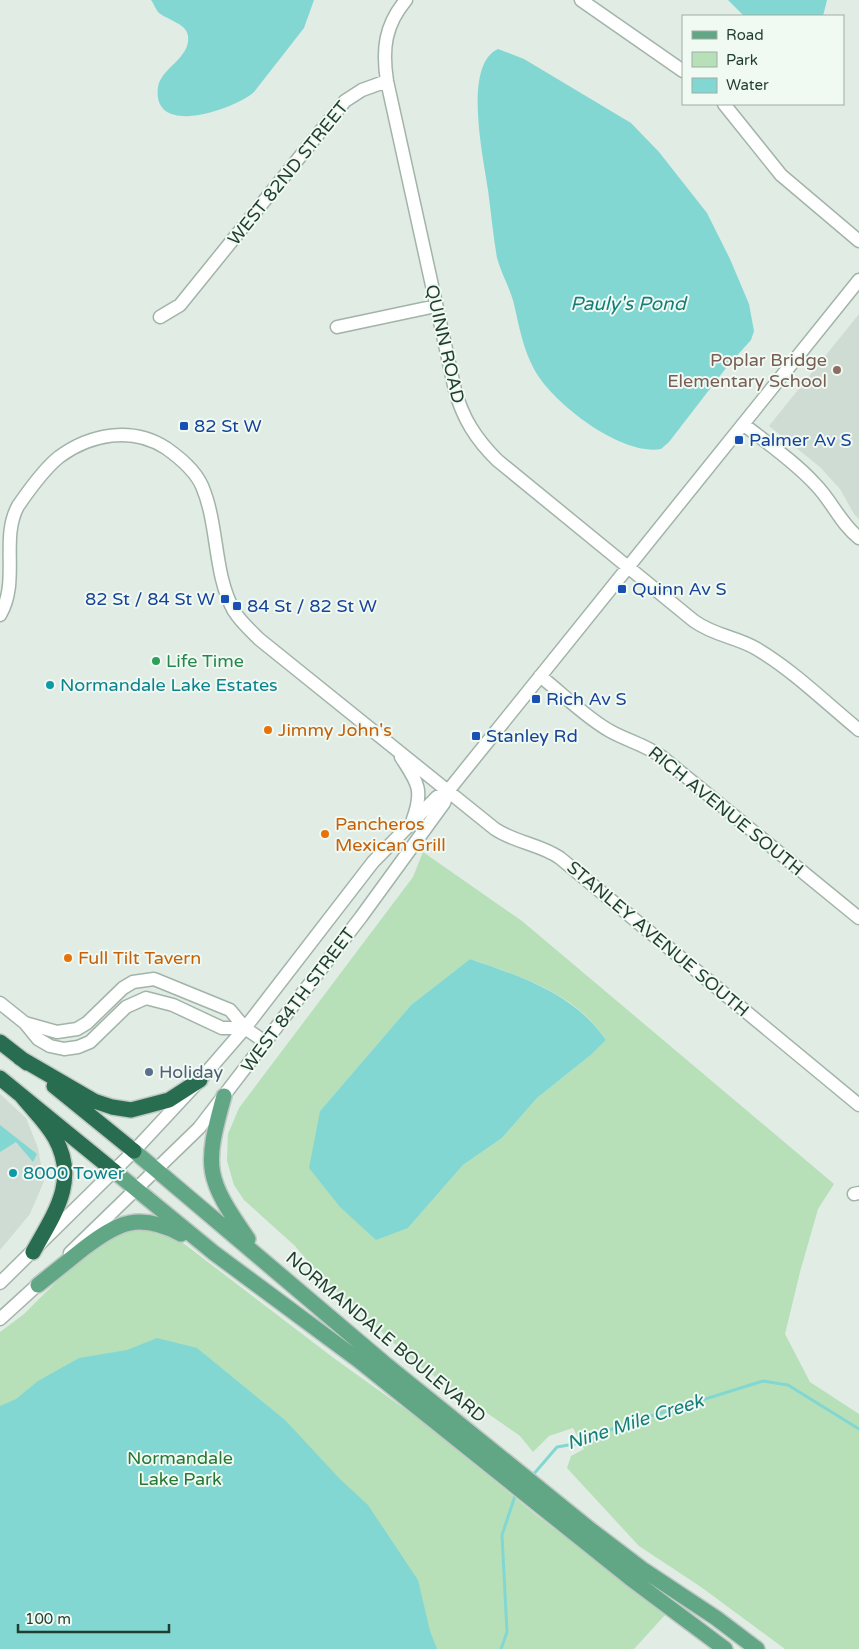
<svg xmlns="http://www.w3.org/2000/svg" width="859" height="1649" font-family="'Varela Round',sans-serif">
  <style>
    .built { fill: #cedcd3 }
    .green { fill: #b7e0b9; fill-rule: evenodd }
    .water { fill: #83d7d2 }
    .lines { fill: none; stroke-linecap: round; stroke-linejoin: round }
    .stream { stroke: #83d7d2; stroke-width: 3 }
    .minor-casing { stroke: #a2b4aa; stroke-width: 15 }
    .major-casing { stroke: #c0c9c5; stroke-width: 18 }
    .highway-casing { stroke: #c0c9c5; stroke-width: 18 }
    .minor { stroke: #fff; stroke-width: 12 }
    .major { stroke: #61a685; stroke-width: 15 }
    .highway { stroke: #286d50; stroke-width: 15 }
    .education-dot { fill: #8d6e63; stroke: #f1f9f3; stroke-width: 2 }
    .transit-dot { fill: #1a4fb4; stroke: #f1f9f3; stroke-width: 2 }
    .leisure-dot { fill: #2e9e5b; stroke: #f1f9f3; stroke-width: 2 }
    .culture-dot { fill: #0f9aa8; stroke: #f1f9f3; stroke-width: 2 }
    .food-dot { fill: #e8710a; stroke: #f1f9f3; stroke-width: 2 }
    .service-dot { fill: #5c6f8a; stroke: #f1f9f3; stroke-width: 2 }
    .labels { text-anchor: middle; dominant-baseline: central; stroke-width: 4; stroke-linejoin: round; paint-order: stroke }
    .street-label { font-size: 18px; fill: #1f3e2f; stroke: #f1f9f3 }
    .education-label { font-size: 18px; fill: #785e54; stroke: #f1f9f3; text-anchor: end }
    .transit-label { font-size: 18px; fill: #164399; stroke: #f1f9f3; text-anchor: start }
    .leisure-label { font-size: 18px; fill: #27864d; stroke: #f1f9f3; text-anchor: start }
    .culture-label { font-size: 18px; fill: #0d838f; stroke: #f1f9f3; text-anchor: start }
    .food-label { font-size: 18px; fill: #c56008; stroke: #f1f9f3; text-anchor: start }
    .service-label { font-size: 18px; fill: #4e5e75; stroke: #f1f9f3; text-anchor: start }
    .park-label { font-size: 18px; fill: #267934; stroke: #f1f9f3 }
    .water-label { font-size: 19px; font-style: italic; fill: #147f7a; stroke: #f1f9f3 }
  </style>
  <rect width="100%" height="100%" fill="#e0ece4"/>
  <!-- built -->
  <path class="built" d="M859 314V519L854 514 840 489 820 467 769 426Z
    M0 1094 26 1118 38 1148 44 1181 30 1214 0 1250Z"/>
  <!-- green -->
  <path class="green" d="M423 852 522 921 834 1184 818 1209 800 1272 785 1334 810 1382 859 1414V1649H785L701 1587 639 1546 567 1468 571 1456 584 1449 573 1428 549 1436 533 1452 520 1436 417 1364 325 1281 295 1246 244 1200 234 1185 227 1161 228 1134 239 1108 413 877ZM470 959C520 976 576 993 606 1040L592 1054 537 1098 502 1138 463 1165 408 1228 320 1111 411 1005Z
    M123 1228 167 1232 183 1243 335 1359 416 1417 535 1514 666 1614 634 1649H0V1332L24 1314 94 1244Z"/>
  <!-- water -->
  <path class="water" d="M151 0H314L304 28 254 92C235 109 151 139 158 87 161 68 191 58 188 36 187 24 168 20 159 13 156 10 154 4 151 0Z
    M728 0H827L823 16H744Z
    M498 49 524 59 631 123 659 152 707 213 730 259 749 304 754 331 751 340 726 368 669 442 661 449C621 456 552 403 534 369 523 349 519 326 514 304 510 288 501 273 497 258 493 235 491 212 488 190 484 160 462 65 498 49Z
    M470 959C520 976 575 994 606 1040L592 1054 537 1098 502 1138 463 1165 408 1228 376 1240 340 1207 309 1168 320 1111 411 1005Z
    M0 1125 37 1154 33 1162 16 1142 0 1152Z
    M157 1338 197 1348 285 1420 340 1479 368 1505 418 1580 430 1631 437 1649H0V1406L16 1399 38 1381 79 1358 127 1350Z"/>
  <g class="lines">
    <!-- stream -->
    <path class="stream" d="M532 1476 557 1447 580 1443 622 1425 763 1381 788 1385 859 1429
      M501 1649 507 1632 502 1535 516 1493"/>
    <!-- minor casing -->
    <g class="minor-casing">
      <path id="minor" d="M406 0C385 25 382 49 387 81L455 390C463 419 476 439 497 460L694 621C715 636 737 637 757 649 794 671 826 703 859 730
        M581 0 683 71
        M724 104 781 175 859 241
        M160 317 180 305 345 101 362 90 387 81
        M337 327 436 306
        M743 424C767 443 794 461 815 484 832 501 840 523 859 538
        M0 615C20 581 0 539 18 506 29 490 44 469 59 457 90 434 132 426 166 448 180 458 195 470 202 486 219 526 213 573 234 611 240 621 250 630 259 639L495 829C516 843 540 844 560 858L859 1105
        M540 676C563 694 585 717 610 731 628 741 646 745 662 757L859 918
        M401 757C417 782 424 789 413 819
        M0 1003 25 1023 38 1039 50 1046 64 1049 78 1047 90 1042 126 1007 146 998 173 1005 222 1028H245
        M25 1023 57 1032 77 1029 87 1023 123 988 133 982 154 979 230 1010 245 1028 265 1042
        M854 1194 859 1193
        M70 1253 199 1128 361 917 444 803 448 791
        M0 1283 134 1151 200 1080 245 1028 373 862 437 797 448 791 859 280
        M0 1319 45 1278"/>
    </g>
    <!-- major casing -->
    <g class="major-casing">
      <path id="major" d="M224 1096C204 1168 205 1177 248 1239
        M134 1151 384 1363 592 1531 642 1569 716 1618 757 1649
        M114 1171 214 1253 357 1359 630 1578 725 1649
        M38 1285C53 1273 68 1261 83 1249 118 1222 139 1212 181 1234"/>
    </g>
    <!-- highway casing -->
    <g class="highway-casing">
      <path id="highway" d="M0 1042 27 1063
        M20 1058 94 1101 112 1107 131 1110 169 1100 200 1080
        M0 1078 114 1171
        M54 1086 134 1151
        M21 1095C32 1109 47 1123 55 1138 79 1181 54 1214 33 1252"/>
    </g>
    <!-- minor -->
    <use href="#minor" class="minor"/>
    <!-- major -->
    <use href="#major" class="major"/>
    <!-- highway -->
    <use href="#highway" class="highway"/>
  </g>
  <!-- markers -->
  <circle class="education-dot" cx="837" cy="370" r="5"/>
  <g class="transit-dot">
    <rect x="179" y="421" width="10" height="10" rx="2.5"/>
    <rect x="734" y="435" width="10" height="10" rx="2.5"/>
    <rect x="617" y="584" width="10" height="10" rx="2.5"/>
    <rect x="220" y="594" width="10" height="10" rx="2.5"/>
    <rect x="232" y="601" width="10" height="10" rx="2.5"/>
    <rect x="531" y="694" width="10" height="10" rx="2.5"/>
    <rect x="471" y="731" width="10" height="10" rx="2.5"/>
  </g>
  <circle class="leisure-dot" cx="156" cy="661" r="5"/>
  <g class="culture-dot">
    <circle cx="50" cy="685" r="5"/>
    <circle cx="13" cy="1173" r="5"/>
  </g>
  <g class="food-dot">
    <circle cx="268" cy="730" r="5"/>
    <circle cx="325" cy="834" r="5"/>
    <circle cx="68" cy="958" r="5"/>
  </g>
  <circle class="service-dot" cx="149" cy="1072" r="5"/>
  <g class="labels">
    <!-- street labels -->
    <g class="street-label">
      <text transform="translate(288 173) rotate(-51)">WEST 82ND STREET</text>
      <text transform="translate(445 344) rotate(77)">QUINN ROAD</text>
      <text transform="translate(726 811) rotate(39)">RICH AVENUE SOUTH</text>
      <text transform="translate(658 939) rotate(40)">STANLEY AVENUE SOUTH</text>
      <text transform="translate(298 1000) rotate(-53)">WEST 84TH STREET</text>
      <text transform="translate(386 1337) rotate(40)">NORMANDALE BOULEVARD</text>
    </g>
    <!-- education labels -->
    <g class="education-label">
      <text x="827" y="360">Poplar Bridge<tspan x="827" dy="21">Elementary School</tspan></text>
    </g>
    <!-- transit labels -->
    <g class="transit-label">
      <text x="194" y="426">82 St W</text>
      <text x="749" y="440">Palmer Av S</text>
      <text x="632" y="589">Quinn Av S</text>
      <text x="215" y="599" text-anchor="end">82 St / 84 St W</text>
      <text x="247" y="606">84 St / 82 St W</text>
      <text x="546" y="699">Rich Av S</text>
      <text x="486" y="736">Stanley Rd</text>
    </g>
    <!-- leisure labels -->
    <g class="leisure-label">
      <text x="166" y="661">Life Time</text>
    </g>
    <!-- culture labels -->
    <g class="culture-label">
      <text x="60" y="685">Normandale Lake Estates</text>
      <text x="23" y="1173">8000 Tower</text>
    </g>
    <!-- food labels -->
    <g class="food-label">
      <text x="278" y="730">Jimmy John's</text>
      <text x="335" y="824">Pancheros<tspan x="335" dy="21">Mexican Grill</tspan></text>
      <text x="78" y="958">Full Tilt Tavern</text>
    </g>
    <!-- service labels -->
    <g class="service-label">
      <text x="159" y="1072">Holiday</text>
    </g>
    <!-- park labels -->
    <g class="park-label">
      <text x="180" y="1458">Normandale<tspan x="180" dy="21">Lake Park</tspan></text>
    </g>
    <!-- water labels -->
    <g class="water-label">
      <text x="628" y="304">Pauly's Pond</text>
      <text transform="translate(635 1422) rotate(-18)">Nine Mile Creek</text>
    </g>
  </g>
  <!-- legend -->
  <rect x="682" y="15" width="162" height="90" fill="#f1f9f3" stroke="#9daea5"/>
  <rect x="692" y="31" width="25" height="8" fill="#61a685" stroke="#9daea5"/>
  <text x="726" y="40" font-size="15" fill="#1f3e2f">Road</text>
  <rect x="692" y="52" width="25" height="15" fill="#b7e0b9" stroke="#9daea5"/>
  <text x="726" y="65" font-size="15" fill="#1f3e2f">Park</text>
  <rect x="692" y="78" width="25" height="15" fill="#83d7d2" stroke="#9daea5"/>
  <text x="726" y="90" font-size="15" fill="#1f3e2f">Water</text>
  <!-- scale -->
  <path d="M18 1624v8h151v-8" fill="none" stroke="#1f3e2f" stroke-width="2.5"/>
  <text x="25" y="1624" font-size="15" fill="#1f3e2f" stroke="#f1f9f3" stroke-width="4" paint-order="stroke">100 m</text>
</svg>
